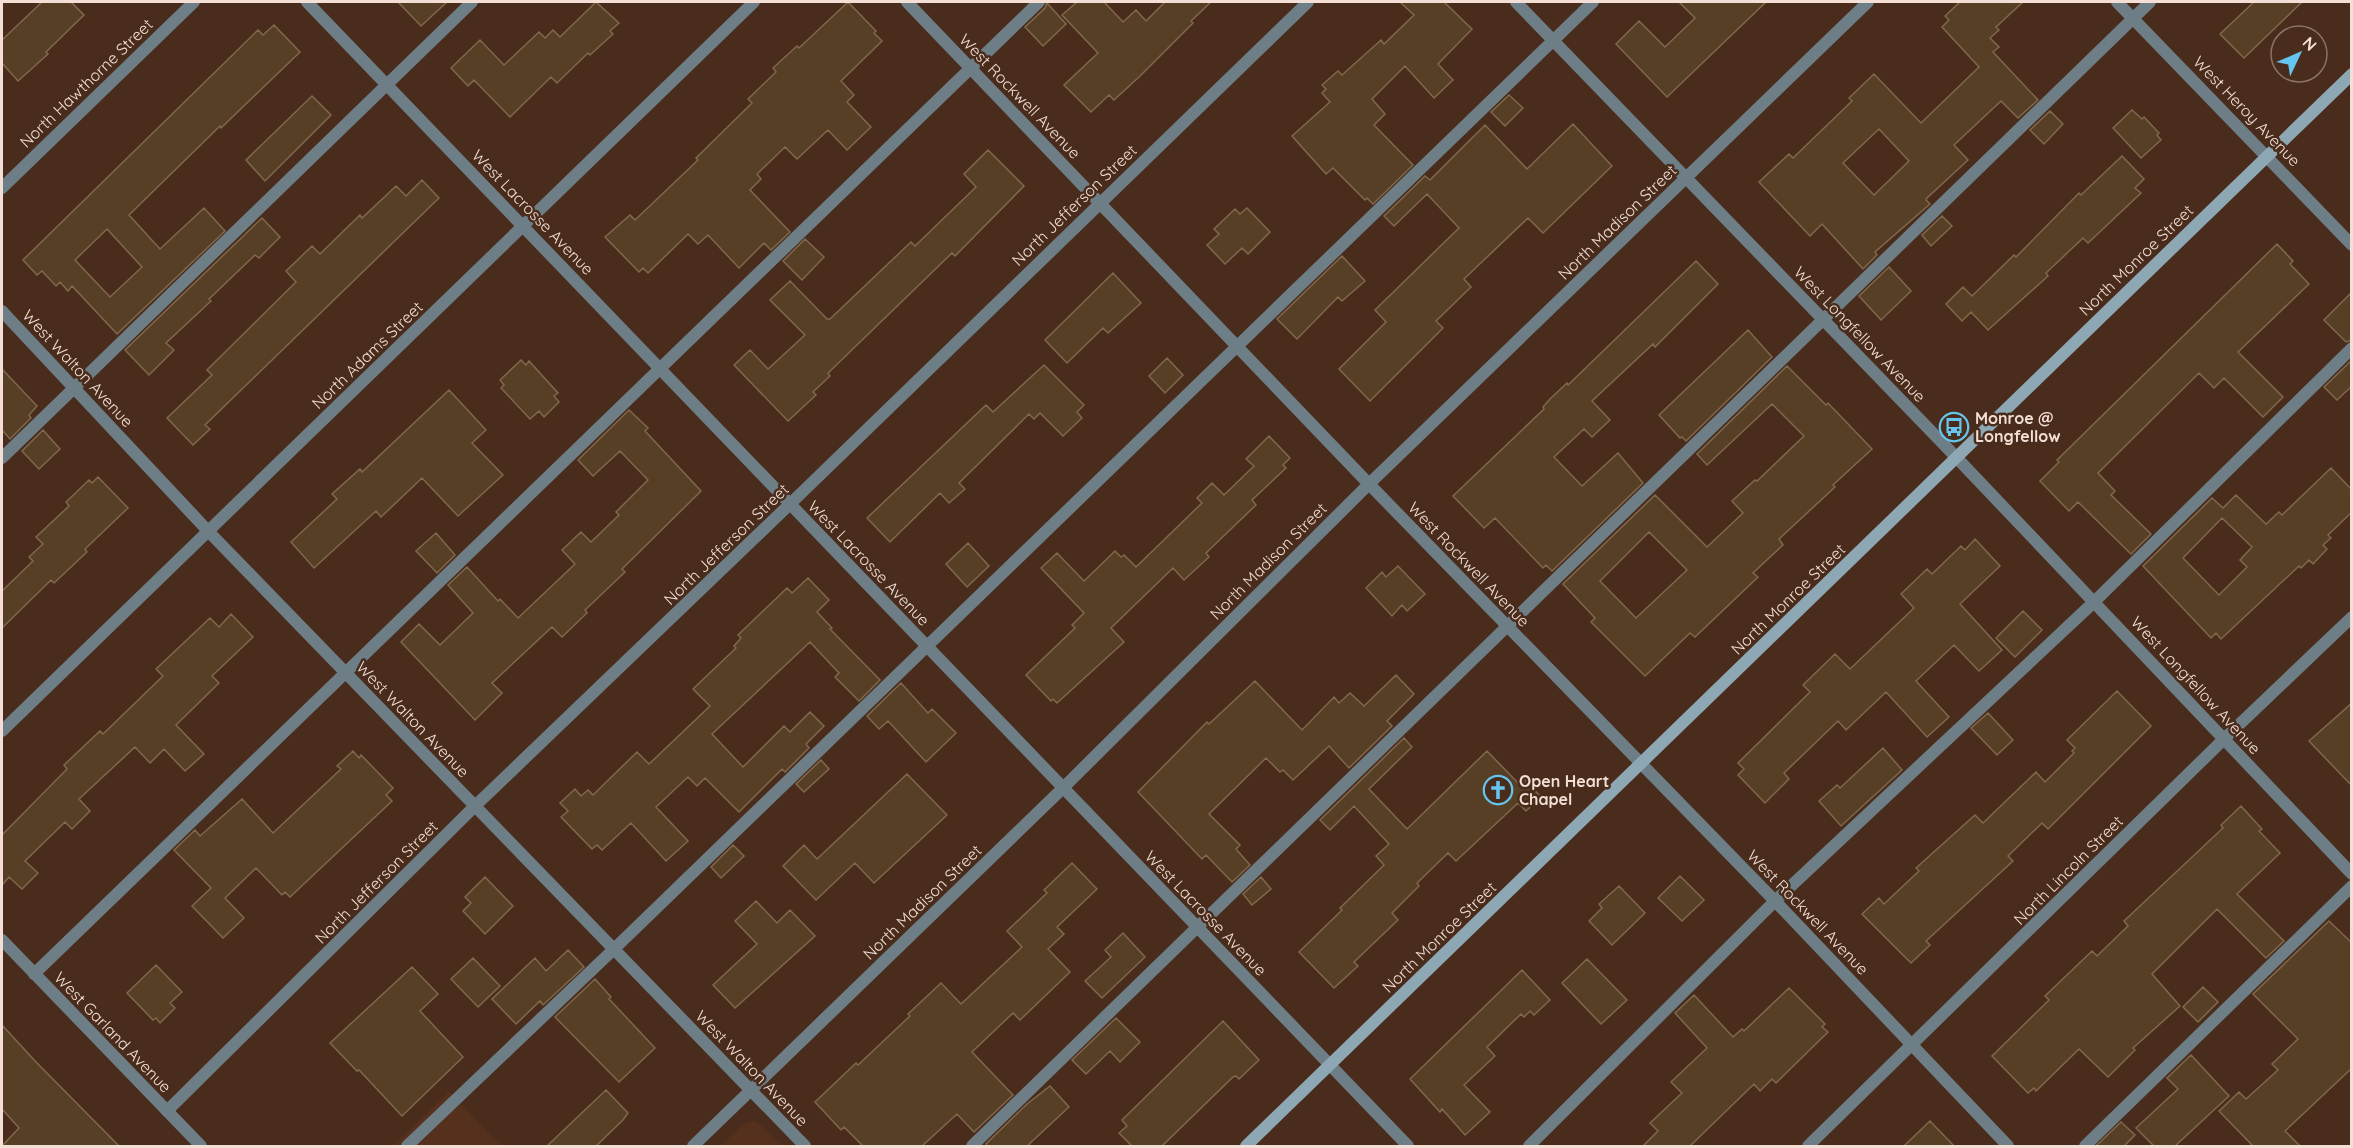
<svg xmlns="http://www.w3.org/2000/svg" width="2353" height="1148" font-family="Quicksand,sans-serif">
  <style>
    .built { fill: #54301d }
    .building { fill: #563f25; stroke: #81684d; stroke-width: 1.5; fill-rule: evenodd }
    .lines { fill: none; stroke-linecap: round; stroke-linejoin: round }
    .service { stroke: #6e7e86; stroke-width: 12 }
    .minor { stroke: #6e7e86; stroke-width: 12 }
    .tertiary { stroke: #6e7e86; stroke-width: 12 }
    .secondary { stroke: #8da8b4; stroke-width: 12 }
    .labels { text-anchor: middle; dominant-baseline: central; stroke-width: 5; stroke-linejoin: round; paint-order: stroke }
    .street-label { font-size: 16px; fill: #f3dfd5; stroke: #492c1c }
    .poi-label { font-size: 16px; font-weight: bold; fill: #f3dfd5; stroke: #492c1c; text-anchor: start }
  </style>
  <rect width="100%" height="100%" fill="#492c1c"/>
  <!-- built -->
  <path class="built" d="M449 1092 501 1146H393Z
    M754 1121 760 1125 781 1146H720L743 1124Z"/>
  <!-- building -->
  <path class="building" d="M42 2H71L84 15 46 52 48 54 18 81 2 63V40Z
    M398 2H447L421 26Z
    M596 2 619 23 610 31 613 34 590 55 588 53 557 83 551 77 510 117 474 80 468 86 451 68 480 40 504 65 539 32 545 38 553 30 560 37Z
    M848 2 876 31 874 33 882 41 841 81 854 95 847 102 871 127 847 150 828 130 797 159 785 147 757 174 761 179 750 190 790 232 771 250 764 243 739 268 708 235 698 244 688 234 648 273 643 268 639 272 605 237 630 215 635 220 698 160 696 158 752 103 748 99 776 72 773 68 797 46 799 48Z
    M1077 2H1104L1123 22 1136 10 1146 21 1165 2H1211L1191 21 1193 23 1139 77 1114 100 1109 95 1091 112 1064 85 1098 53 1062 15Z
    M1400 2H1444L1472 29 1438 64 1453 80 1434 98 1405 66 1372 99 1385 114 1374 125 1413 165 1373 204 1367 198 1365 200 1333 168 1326 174 1292 136 1330 102 1322 93 1326 89 1322 85 1338 71 1342 75 1381 40 1384 44 1414 15Z
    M1679 2H1766L1667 97 1616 44 1639 21 1665 47 1695 18Z
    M1960 2H2023L1996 27 1999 30 1990 38 1999 47 1993 52 2038 100 2018 118 2001 101 1954 145 1968 160 1927 198 1926 200 1930 204 1875 252 1877 255 1863 269 1822 224 1810 236 1759 182 1789 154 1793 158 1852 101 1849 98 1874 74 1921 123 1979 67 1942 27 1949 20 1945 16ZM1879 129 1909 161 1874 195 1843 163Z
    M2254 2H2302L2244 58 2220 34Z
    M1047 3 1066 24 1043 46 1025 27 1045 8Z
    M274 25 300 52 221 128 220 126 129 215 160 249 204 208 225 231 117 334 72 286 68 291 60 282 56 286 42 271 37 275 23 260 258 30 263 35ZM107 229 142 267 110 297 75 260Z
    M1509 95 1523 108 1505 126 1491 112Z
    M312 96 331 115 265 181 246 160Z
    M2132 110 2142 119 2144 117 2159 133 2157 135 2161 140 2141 158 2113 128Z
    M2050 111 2063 124 2044 144 2030 130Z
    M1573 124 1612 166 1543 233 1528 218 1464 279 1471 287 1436 321 1443 328 1370 401 1339 369 1386 322 1375 310 1459 228 1427 194 1394 226 1384 216 1425 176 1430 180 1485 125 1527 169Z
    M988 150 1024 186 955 256 952 253 828 373 830 376 813 392 816 395 788 421 734 365 750 350 768 369 805 335 770 300 790 281 827 319H830L911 242 915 246 976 187 964 174Z
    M2122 156 2144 179 2135 188 2141 193 2088 243 2083 238 2046 273 2048 276 1988 330 1971 312 1962 321 1946 304 1963 287 1972 296 2014 255 2016 257 2079 193 2081 195Z
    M422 180 439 198 205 425 210 429 193 445 167 418 212 375 207 370 296 282 286 271 312 246 320 254 360 215 362 218 396 186 406 196Z
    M1247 208 1270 232 1248 254 1242 248 1225 264 1207 245 1219 234 1214 229 1235 209 1240 214Z
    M1942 216 1952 226 1931 246 1922 235Z
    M262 218 280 237 259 258 255 255 209 299 211 301 166 343 174 350 149 375 125 350Z
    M805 239 824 257 802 280 783 261Z
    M2277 244 2293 261 2290 264 2309 284 2238 352 2283 397 2263 417 2224 378 2214 388 2199 373 2098 473 2115 491 2111 495 2151 534 2131 554 2078 502 2069 511 2040 481 2059 462 2057 460Z
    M1342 256 1365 281 1342 301 1338 297 1297 339 1277 319Z
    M1696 261 1718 284 1655 347 1653 344 1592 401 1610 420 1592 437 1584 429 1554 457 1582 486 1618 453 1643 483 1552 571 1546 565 1543 568 1495 518 1484 528 1453 496 1544 409 1543 407 1550 399 1567 383 1568 385Z
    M1889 267 1911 291 1881 320 1859 296Z
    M1113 273 1141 303 1108 333 1103 328 1067 363 1045 340Z
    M2352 292V340L2346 342 2324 320Z
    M1748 330 1772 357 1686 441 1682 437 1680 438 1659 415Z
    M1167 358 1183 375 1165 393 1149 376Z
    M521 360 526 365 529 361 558 393 554 396 559 402 544 417 539 411 530 419 501 388 504 385 500 380Z
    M2352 360V386L2337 400 2324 387Z
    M1044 365 1084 405 1077 412 1082 418 1063 436 1040 413 1034 419 1029 414 959 483 965 489 949 503 940 493 890 542 867 518 986 405 993 412Z
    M1787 366 1826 405 1828 403 1872 449 1833 485 1835 487 1779 539 1783 545 1753 573 1758 577 1695 637 1690 633 1645 676 1591 622 1595 618 1563 584 1655 495 1707 547 1743 513 1732 501 1755 480 1757 481 1804 436 1772 404 1707 465 1697 454ZM1649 532 1687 570 1636 618 1600 581Z
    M2 369 37 406 29 415 31 418 10 439 2 430Z
    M449 390 486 430 472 443 503 475 458 516 422 478 381 517 376 511 314 568 291 542 337 499 332 494 360 469 362 472Z
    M629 410 648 428 645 431 701 491 622 569 625 572 585 610 587 613 562 637 552 627 492 683 502 693 475 720 401 642 419 624 440 645 473 613 448 585 467 567 498 601 500 599 518 618 575 564 562 550 581 532 591 542 619 515 616 512 648 480 620 451 593 476 578 460Z
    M43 430 60 449 39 469 22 451Z
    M1269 436 1290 458 1283 465 1286 468 1252 500 1256 505 1206 553 1209 557 1184 580 1173 568 1111 628 1124 642 1057 703 1053 699 1051 701 1026 675 1075 628 1072 625 1084 613 1041 568 1057 553 1084 581 1115 551 1121 557 1124 555 1136 567 1202 503 1197 498 1212 483 1224 495 1254 466 1246 459Z
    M2331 468 2352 490V512L2328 535 2331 538 2323 545 2327 549 2313 564 2309 560 2301 568 2299 566 2221 639 2216 633 2211 638 2143 566 2212 498 2223 508 2236 495 2266 524 2279 512 2282 515ZM2222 518 2252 547 2240 560 2247 567 2219 595 2183 558Z
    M98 477 128 508 85 549 87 552 54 583 51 580 2 628V591L33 561 29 557 43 544 36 537 69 506 66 502 89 480 92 483Z
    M436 533 455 555 437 573 416 551Z
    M1975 539 2000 566 1960 604 2002 650 1979 671 1954 645 1916 681 1949 717 1927 737 1886 692 1846 730 1838 721 1784 773 1789 779 1765 803 1738 775 1744 769 1738 763 1810 692 1803 685 1835 654 1850 669 1914 608 1901 594 1927 569 1932 574 1961 546 1965 550Z
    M968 543 989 566 967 587 946 564Z
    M1398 566 1425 594 1407 611 1402 605 1392 616 1366 588 1382 572 1386 577Z
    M808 578 829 600 817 612 832 628 830 629 880 680 859 701 835 677 839 673 810 642 712 734 743 767 784 726 790 732 810 712 824 726 806 744 809 748 785 772 782 769 739 812 705 778 697 786 688 777 656 807 688 841 666 861 631 823 602 850 597 845 592 849 561 817 568 811 560 803 575 789 581 796 588 790 593 795 637 752 649 764 710 706 693 689 736 648 734 646 741 638 738 635 787 588 792 593Z
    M2023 611 2042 630 2015 657 1996 638Z
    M231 614 253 637 212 676 219 683 176 725 204 754 185 771 164 749 150 763 135 747 79 799 90 811 72 829 65 822 25 861 38 873 22 889 9 877 2 885V835L67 769 64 765 100 731 103 734 163 676 156 669 210 618 219 627Z
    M1396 675 1414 694 1387 721 1392 726 1349 768 1329 746 1293 780 1283 770 1280 772 1266 758 1209 814 1240 845 1236 849 1250 865 1232 882 1206 855 1202 859 1138 792 1207 722 1209 724 1255 681 1302 730 1334 697 1339 703 1350 693 1364 706Z
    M901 683 928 713 932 709 956 733 926 762 888 721 879 729 867 716Z
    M2117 691 2151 726 2048 829 2042 823 2011 853 2008 856 2013 861 1926 941 1930 945 1911 963 1862 914 1879 898 1884 904 1919 871 1916 868 1975 815 1983 823 2036 772 2045 782 2074 753 2072 751 2075 748 2067 740Z
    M2352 703V786L2309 741Z
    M1988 713 2013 740 1997 755 1971 728Z
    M1404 738 1412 747 1369 789 1407 829 1487 751 1518 783 1523 778 1541 797 1526 811 1518 803 1456 861 1448 853 1417 883 1419 886 1392 913 1398 920 1354 962 1358 966 1334 988 1299 952 1342 910 1340 908 1384 865 1376 856 1389 844 1354 806 1330 830 1320 820Z
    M1883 748 1902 770 1841 826 1819 801 1837 785 1840 788Z
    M353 751 359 758 361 755 393 788 386 795 392 801 290 897 285 892 282 895 256 868 225 898 244 918 223 938 192 906 211 888 174 850 195 830 200 836 242 799 273 833 341 769 337 766Z
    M821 760 829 769 804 792 796 784Z
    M907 774 947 815 874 883 855 863 816 900 783 866 804 845 817 859Z
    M2241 806 2262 829 2259 831 2280 853 2237 894 2284 941 2266 958 2217 909 2152 974 2180 1006 2133 1048 2135 1050 2108 1077 2079 1049 2036 1091 2034 1088 2028 1093 1992 1056 2049 1000 2045 996 2092 951 2097 956 2128 926 2124 921 2223 828 2221 825Z
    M733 845 744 856 721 878 711 867Z
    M1072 863 1097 889 1057 927 1064 934 1048 949 1070 972 1020 1020 1013 1013 972 1052 1013 1095 974 1132 957 1114 922 1146H863L844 1127 841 1130 815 1102 856 1063 858 1065 910 1016 908 1014 941 983 961 1004 1022 947 1007 931 1047 893 1044 890Z
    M1680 876 1704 900 1682 921 1658 898Z
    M485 877 513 906 485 934 463 911 471 903 465 897Z
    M1261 877 1271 889 1252 905 1243 894Z
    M1619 886 1645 913 1612 945 1589 921 1602 908 1599 904Z
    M756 901 777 923 790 910 815 936 735 1008 713 985 757 944 735 921Z
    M2329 921 2352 943V1068L2285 1131 2300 1146H2253L2219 1111 2239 1092 2246 1099 2278 1070 2272 1064 2298 1039 2253 994Z
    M1123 933 1145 957 1102 998 1085 981 1111 957 1105 950Z
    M568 950 584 967 543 1005 540 1001 516 1024 492 999 535 958 546 971Z
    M473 958 500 986 478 1007 451 979Z
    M1587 959 1627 1000 1601 1024 1562 983Z
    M156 965 182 992 170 1003 175 1008 160 1023 156 1018 153 1020 127 993Z
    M412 967 438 994 420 1011 463 1057 402 1116 359 1070 357 1071 330 1043Z
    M1522 970 1550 1000 1534 1015 1530 1011 1524 1017 1521 1014 1487 1047 1495 1056 1464 1085 1490 1112 1465 1135 1442 1109 1440 1112 1410 1079Z
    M595 979 611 997 609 999 655 1048 619 1082 555 1017Z
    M2203 987 2218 1002 2198 1022 2183 1007Z
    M1789 988 1825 1024 1822 1027 1828 1032 1776 1083 1772 1079 1760 1091 1754 1084 1690 1146H1643L1658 1131 1650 1123 1682 1093 1671 1082 1707 1048 1675 1013 1694 995 1733 1037 1742 1029 1744 1031Z
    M1116 1018 1140 1042 1120 1062 1110 1051 1086 1074 1072 1060Z
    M1223 1021 1259 1060 1239 1079 1236 1076 1233 1077 1162 1146H1132L1119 1133 1127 1126 1122 1120Z
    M2 1025 36 1062 119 1146H2L19 1128 2 1109Z
    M2191 1055 2229 1096 2175 1146H2154L2136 1128 2178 1089 2167 1078Z
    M1050 1086 1069 1107 1027 1146H987L986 1144 1027 1104Z
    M606 1090 628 1113 623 1120 596 1146H547Z
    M1930 1121 1954 1146H1904Z
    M2121 1122 2135 1135 2124 1146H2096Z"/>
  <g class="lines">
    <!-- service -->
    <path class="service" d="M2 458 472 2
      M34 974 1039 2
      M407 1146 614 949 1593 2
      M972 1146 2150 2
      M1529 1146 1775 901 2094 602 2352 348
      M2085 1146 2352 886"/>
    <!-- minor -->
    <path class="minor" d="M307 2 1408 1146
      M907 2 1369 484 1775 901 2008 1146
      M1516 2 1956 457 2352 874
      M2117 2 2352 245
      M2 188 194 2
      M2 311 208 531 805 1146
      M2 731 754 2
      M167 1111 475 806 790 504 1308 2
      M693 1146 1063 788 1369 484 1868 2
      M1808 1146 2224 739 2352 617"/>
    <!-- tertiary -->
    <path class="tertiary" d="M2 940 201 1146"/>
    <!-- secondary -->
    <path class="secondary" d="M1246 1146 2352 74"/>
  </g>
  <!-- icons -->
  <defs>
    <g id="bus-ring" transform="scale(1.5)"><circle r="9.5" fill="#492c1c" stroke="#65c5ee" stroke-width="1.5"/><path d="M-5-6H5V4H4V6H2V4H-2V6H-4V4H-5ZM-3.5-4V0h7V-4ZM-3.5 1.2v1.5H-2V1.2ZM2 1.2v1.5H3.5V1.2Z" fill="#65c5ee"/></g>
    <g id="church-ring" transform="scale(1.5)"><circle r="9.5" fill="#492c1c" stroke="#65c5ee" stroke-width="1.5"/><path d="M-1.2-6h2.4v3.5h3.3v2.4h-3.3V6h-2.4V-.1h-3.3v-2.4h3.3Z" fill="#65c5ee"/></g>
  </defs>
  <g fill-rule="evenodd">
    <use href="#bus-ring" x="1954" y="427"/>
    <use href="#church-ring" x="1498" y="790"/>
  </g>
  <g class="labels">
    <!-- street labels -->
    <g class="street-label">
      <text transform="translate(86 83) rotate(-44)">North Hawthorne Street</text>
      <text transform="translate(1020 96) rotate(46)">West Rockwell Avenue</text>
      <text transform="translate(2247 111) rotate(46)">West Heroy Avenue</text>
      <text transform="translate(1074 205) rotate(-44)">North Jefferson Street</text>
      <text transform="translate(533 212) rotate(46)">West Lacrosse Avenue</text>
      <text transform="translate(1617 222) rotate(-44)">North Madison Street</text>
      <text transform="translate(2136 260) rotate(-44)">North Monroe Street</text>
      <text transform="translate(1860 334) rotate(46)">West Longfellow Avenue</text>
      <text transform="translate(367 355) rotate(-44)">North Adams Street</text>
      <text transform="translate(78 368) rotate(47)">West Walton Avenue</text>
      <text transform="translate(726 544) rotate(-44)">North Jefferson Street</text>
      <text transform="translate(1268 561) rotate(-45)">North Madison Street</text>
      <text transform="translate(869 563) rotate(46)">West Lacrosse Avenue</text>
      <text transform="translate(1469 564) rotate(46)">West Rockwell Avenue</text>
      <text transform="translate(1788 599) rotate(-44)">North Monroe Street</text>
      <text transform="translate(2196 685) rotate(47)">West Longfellow Avenue</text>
      <text transform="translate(413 719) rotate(46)">West Walton Avenue</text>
      <text transform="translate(2068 870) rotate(-45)">North Lincoln Street</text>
      <text transform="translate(376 882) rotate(-45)">North Jefferson Street</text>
      <text transform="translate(922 902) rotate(-44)">North Madison Street</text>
      <text transform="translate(1808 912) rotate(46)">West Rockwell Avenue</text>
      <text transform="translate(1206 913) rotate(46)">West Lacrosse Avenue</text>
      <text transform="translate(1439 937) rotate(-44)">North Monroe Street</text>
      <text transform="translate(113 1032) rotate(46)">West Garland Avenue</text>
      <text transform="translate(752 1068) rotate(46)">West Walton Avenue</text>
    </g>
    <!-- poi labels -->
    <g class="poi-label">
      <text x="1975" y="418">Monroe @<tspan x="1975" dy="18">Longfellow</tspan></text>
      <text x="1519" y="781">Open Heart<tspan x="1519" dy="18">Chapel</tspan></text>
    </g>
  </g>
  <!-- border -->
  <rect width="2353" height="1148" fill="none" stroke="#f3dfd5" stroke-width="6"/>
  <!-- north arrow -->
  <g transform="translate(2299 54) rotate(46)"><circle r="28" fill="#492c1c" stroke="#8d7466" stroke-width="1.5"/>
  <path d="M0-4.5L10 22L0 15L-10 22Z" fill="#65c5ee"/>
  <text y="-9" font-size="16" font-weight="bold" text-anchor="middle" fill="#f3dfd5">N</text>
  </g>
</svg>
